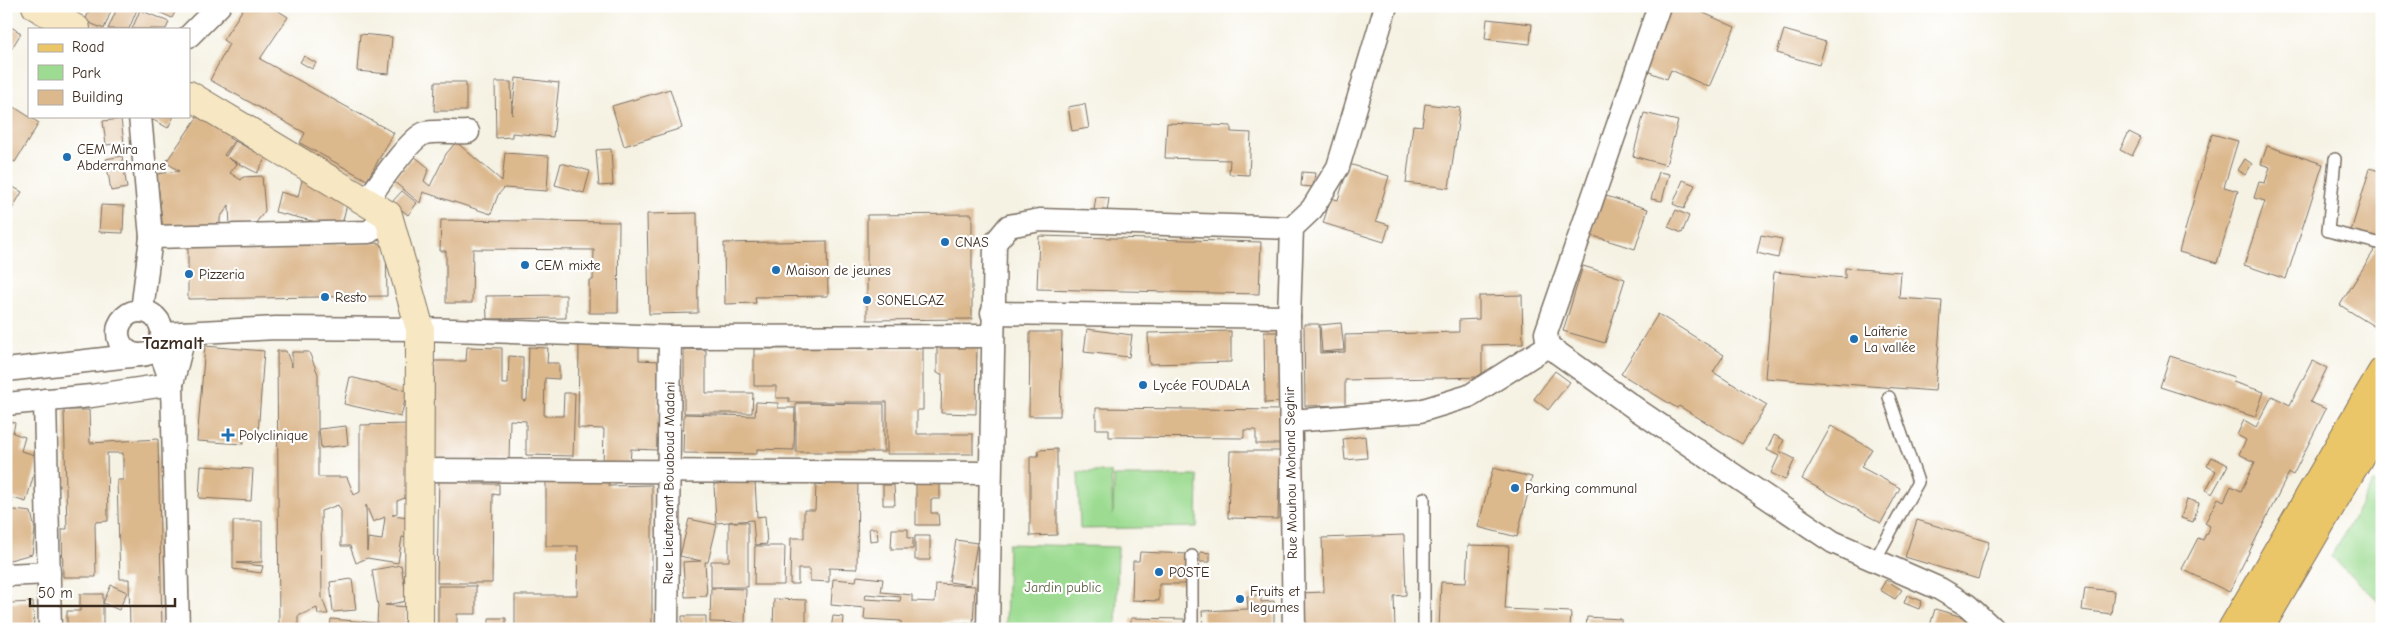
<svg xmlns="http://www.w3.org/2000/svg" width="2388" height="635" font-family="'Comic Neue',sans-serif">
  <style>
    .green { fill: #9cdb91; stroke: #6c8258 }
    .building { fill: #dcb88d; fill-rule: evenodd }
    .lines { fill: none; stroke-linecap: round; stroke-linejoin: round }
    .service-casing { stroke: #7c7063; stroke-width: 14 }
    .minor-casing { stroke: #7c7063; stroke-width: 25 }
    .secondary-casing { stroke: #7c7063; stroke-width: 30 }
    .primary-casing { stroke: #7c7063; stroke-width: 30 }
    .service { stroke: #fff; stroke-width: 11 }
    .minor { stroke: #fff; stroke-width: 22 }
    .secondary { stroke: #f7e8c3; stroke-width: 28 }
    .primary { stroke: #ebc669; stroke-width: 28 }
    .poi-dot { fill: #1f6fb2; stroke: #fff; stroke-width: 2 }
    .labels { text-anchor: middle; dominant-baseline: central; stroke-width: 4.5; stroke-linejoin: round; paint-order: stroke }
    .poi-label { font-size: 14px; fill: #3b2a1e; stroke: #fff; text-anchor: start }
    .street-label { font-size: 14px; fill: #3b2a1e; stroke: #fff }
    .park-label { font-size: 14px; fill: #585f40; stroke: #fff }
    .district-label { font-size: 19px; font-weight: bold; fill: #3b2a1e; stroke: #fff }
  </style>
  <rect width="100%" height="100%" fill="#fff"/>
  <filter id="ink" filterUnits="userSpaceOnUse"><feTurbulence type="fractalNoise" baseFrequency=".02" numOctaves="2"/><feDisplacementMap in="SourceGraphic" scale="10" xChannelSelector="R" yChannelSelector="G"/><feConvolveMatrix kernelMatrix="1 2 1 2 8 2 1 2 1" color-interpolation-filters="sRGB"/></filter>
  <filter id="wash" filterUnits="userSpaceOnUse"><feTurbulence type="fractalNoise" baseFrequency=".0096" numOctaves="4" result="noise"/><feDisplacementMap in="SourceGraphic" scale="20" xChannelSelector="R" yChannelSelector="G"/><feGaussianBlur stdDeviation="1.12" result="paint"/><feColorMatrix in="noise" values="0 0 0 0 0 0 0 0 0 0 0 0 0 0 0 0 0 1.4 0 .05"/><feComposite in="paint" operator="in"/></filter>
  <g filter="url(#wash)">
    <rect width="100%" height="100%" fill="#f5f2e3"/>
    <!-- green -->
    <path class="green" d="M1078 472H1111L1113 515 1114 476H1198L1197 527 1080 529Z
      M2373 483 2382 487V604L2331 557Z
      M1008 544 1118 547 1116 629H1006Z"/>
    <g id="blocks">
      <!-- building -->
      <path class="building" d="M91 6H113L104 29 85 21Z
        M118 6 138 7 129 29H108Z
        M145 6H159L157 11Z
        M161 6H178L172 18 159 12Z
        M245 6H271L288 17 260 59 394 133 367 180 300 143 305 133 210 80 229 44 223 40Z
        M1669 6H1688L1735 27 1709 87 1671 70 1667 79 1642 69Z
        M140 10 169 22 166 29H132Z
        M1487 19 1532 24 1530 44 1485 39Z
        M6 24 21 33 6 58Z
        M1784 30 1826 42 1819 65 1777 53Z
        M360 34 392 37 389 74 357 71Z
        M304 56 316 63 312 69 300 62Z
        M516 78 559 83 553 137 512 133V137L496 138 495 82H511L512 115Z
        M435 82H466V111H434Z
        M670 89 682 128 624 146 612 106Z
        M1085 104 1089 128 1072 131 1068 107Z
        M1425 104 1460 108 1449 188 1406 183 1413 125 1422 126Z
        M14 107 39 123 15 162 6 157V119Z
        M203 109 227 117 229 138 234 141 224 155 226 156 235 141 266 157 257 173 228 158 237 164 230 173 241 180 243 177 262 176 265 211 255 224 230 227 229 205 220 218V225L163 231 157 174 179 171 166 162Z
        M1644 113 1678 121 1666 165 1633 156Z
        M146 116H174L168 128Z
        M121 119 124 143 106 145 103 121Z
        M1167 123 1231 126V132L1251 133 1249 175 1229 174 1230 160 1165 158Z
        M2129 132 2141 138 2132 156 2120 150Z
        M2212 134 2238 141 2224 187 2238 191 2217 263 2179 252Z
        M456 142 502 181 505 153 549 156 547 191 504 188 498 195 491 214 423 192 420 203 393 181 414 156 429 168 424 181 430 186 446 154Z
        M2267 146 2323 164 2286 279 2244 265 2265 201 2254 198 2259 182 2265 183 2270 167 2261 164Z
        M611 149 613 185 599 186 596 150Z
        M122 156 127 188 111 191 106 159Z
        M2245 159 2252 164 2245 175 2238 170Z
        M561 163 590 171 584 193 555 185Z
        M1349 164 1389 176 1376 221 1389 225 1384 242 1323 223 1331 198 1338 200Z
        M2370 168 2382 172V232L2379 240 2351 231Z
        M304 172 349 196 341 228 275 212 280 192 298 197Z
        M1302 172 1315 173 1313 187 1301 186Z
        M1659 172 1669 174 1662 201 1651 199Z
        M1683 180 1695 185 1684 209 1673 204Z
        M6 183 22 192 6 219Z
        M402 191 417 203 408 215 392 202Z
        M1603 195 1648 209 1635 249 1590 235Z
        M1096 197 1109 198 1107 212 1094 210Z
        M101 205 124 206 123 233 99 232Z
        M1676 210 1689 216 1682 233 1668 227Z
        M697 213 698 313 649 314 647 214Z
        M972 214V319L867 320V215Z
        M441 220 619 222 618 313H589V280H593L594 250 473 249 472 303H446V251H440Z
        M1761 235 1782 239 1778 258 1757 253Z
        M1039 236 1261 242 1259 294 1037 289Z
        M827 241 828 296 755 297 756 303 725 304 724 243Z
        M188 242 227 246 386 243 387 296 188 299Z
        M2377 246 2382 249 2380 330 2340 305Z
        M1583 266 1625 279 1605 343 1563 331Z
        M1845 268 1901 272 1899 298 1942 301 1935 391 1765 378 1774 272 1845 278Z
        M566 295V318L487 319 486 296Z
        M1522 295 1523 344 1482 345V377L1345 380V405L1305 406 1304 324H1319L1320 353 1345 352V335L1459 332V320L1479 319V296Z
        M1658 314 1724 355 1713 372 1767 405 1742 444 1679 406 1677 408 1621 374Z
        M1341 323 1344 350 1322 352 1320 325Z
        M1087 329 1132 335 1129 357 1084 352Z
        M1231 331V362L1149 364 1148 333Z
        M1030 332H1062L1060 416H1029Z
        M1264 332H1280L1281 402 1265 403Z
        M579 344 639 345V360L659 361 657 450 631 449 630 465 603 464 604 429 578 428Z
        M937 344H977L976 414 941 413 942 374 937 373Z
        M205 346 264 351 258 434 244 433 243 444 197 441Z
        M467 347 502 348V384H508L509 356 523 357V401L527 400 529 347 548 348 547 363H559V379L545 378 544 416H563L564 393H575L573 456 526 455V421L510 420 509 461 433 460 434 361H466Z
        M923 348V410H917V434H973V454H887V402H789V398H776V386H754V349Z
        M684 349 706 350V393H753L752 413H684Z
        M277 351H286L292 367V352H309L318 374V477H347L354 495 360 492V425L412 424 413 495 397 501V513L392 515 409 517 407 538 402 537 398 563 367 558 356 563 350 546H341V511L338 505 321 511 322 598 328 614H318L317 608 298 616V629H279ZM366 505 373 522 385 517 382 540 368 538 367 551Z
        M2170 356 2234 377 2233 382 2264 392 2255 417 2160 387Z
        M2312 361 2327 368 2310 402 2326 409 2293 475 2289 473 2229 592 2182 569 2198 538 2203 540 2210 526 2205 523 2218 498 2224 501 2231 486 2241 491 2255 462 2239 454 2246 440 2237 435 2244 420 2256 427 2272 396 2290 405Z
        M1555 371 1570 382 1548 410 1534 399Z
        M350 377 407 391 401 417 344 404Z
        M756 402 778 403V408H795L794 450 757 449V454L683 453 684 414 755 416Z
        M796 403 884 404V452H796Z
        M1096 408 1281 410V444H1256V430H1244V438L1109 437V429H1096Z
        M64 410H89L90 443 158 439 162 629H130L129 579H120L117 480H123V453H107L108 521 95 522 96 577H63L62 529H67Z
        M6 420 15 423 13 433 25 437 21 451 39 456 26 502 13 498 11 508 6 507Z
        M346 426 348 445 321 448 319 429Z
        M1831 426 1872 449 1861 467 1900 488 1881 523 1802 479Z
        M1774 435 1784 440 1779 451 1795 459 1785 480 1771 473 1779 456 1767 450Z
        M1365 436 1367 458 1345 460 1343 439Z
        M1057 449V535L1030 536V456H1038L1039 450Z
        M1230 451H1280L1278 519 1228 518Z
        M2212 457 2228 465 2212 494 2206 490 2216 471 2207 466Z
        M201 466 253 469 251 501 199 498Z
        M1493 468 1532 477 1517 537 1478 527Z
        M826 472 858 473 857 569 829 568V582L810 581V569H798V584H790L791 538H804V510H815L816 484 826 485Z
        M439 476 468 477V484H499V495L493 494 492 583H437Z
        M546 479H609V486L652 485V629H515V595H577L578 546H546Z
        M755 481 757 517 765 516 767 544 755 545 753 520 716 523 714 484Z
        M916 482H940V499H931V513H938L939 525H916Z
        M883 485H894L895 505H883Z
        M2187 499 2199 503 2193 522 2181 518Z
        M6 509 31 512 35 530 32 554 6 561Z
        M689 519 717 525 708 562H705L707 596 685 597 683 562 701 561 680 556Z
        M1917 520 1989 542 1978 579 1905 557Z
        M233 521H262V562L237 563 263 566 261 573 233 569Z
        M729 522H748V587H711V561H729Z
        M869 528H877L878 540 870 541Z
        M892 529H908V538H913V549H891Z
        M1404 535 1406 595 1394 596 1395 629H1301L1300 593 1324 592 1322 538Z
        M915 536H930V560H915Z
        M956 540 977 543 970 585 949 582Z
        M1468 545 1509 546 1505 609 1571 612 1570 629H1439L1441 582 1466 583Z
        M755 546H785L784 585H754Z
        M1140 552 1187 554 1185 584H1159V601L1132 600 1133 561H1139Z
        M1200 552 1210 553V562H1200Z
        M401 565 407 601 385 605 406 607V629H330L331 619 377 623 378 606 372 570Z
        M857 576 883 579 881 592 912 595V601L935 602 936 584 975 586 973 624 943 622 942 629H901V621L864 619 865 608 831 605 833 579 856 581ZM866 594 901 597 900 601 865 599Z
        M352 579 356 610 333 612 330 582Z
        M1886 580 1902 590 1895 599 1880 590Z
        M111 585 127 592 119 610 103 603Z
        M438 586H476V614H457V629H438Z
        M711 588 746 589 745 623 710 622Z
        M2085 588 2114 591 2111 614 2082 610Z
        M80 594H103V629H67V611H80Z
        M1261 595V602L1274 601V629H1203L1202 611 1248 609 1247 596Z
        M1907 595 1922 601 1919 609 1904 603Z
        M6 596H11V603L33 602 34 629H6Z
        M774 599 806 600V629H773Z
        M1935 609 1980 622 1978 629H1929Z
        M682 616H706V629H682Z
        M833 616 844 617 843 629H831Z
        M1587 617 1621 619V629H1586Z
        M489 618H506V629H489Z
        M1131 618 1184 619V629H1131Z"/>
    </g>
  </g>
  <g filter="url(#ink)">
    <use href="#blocks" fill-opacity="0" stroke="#7c7063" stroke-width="1"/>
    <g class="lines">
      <!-- service casing -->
      <g class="service-casing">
        <path id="service" d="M2335 159 2328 231 2382 244
          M1875 560 1918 482 1889 397
          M1192 629V556
          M1424 629V498"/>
      </g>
      <!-- minor casing -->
      <g class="minor-casing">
        <g id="minor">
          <path d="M189 36 219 6"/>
          <path d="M140 116 151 237 142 311"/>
          <path d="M366 202C376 188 410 138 425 133 434 130 457 133 468 132"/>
          <path d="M151 237 369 232 388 215"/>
          <circle cx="140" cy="333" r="22"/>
          <path d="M992 313 1289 317"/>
          <path d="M162 334 276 328 420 329 670 337 992 336"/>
          <path d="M158 346 172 384 178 629"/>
          <path d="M1548 346 1546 333 1659 6"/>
          <path d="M6 370 139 355"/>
          <path d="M45 400 50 629"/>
          <path d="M6 404 91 396 172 384 185 333"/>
          <path d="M1291 421 1420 411 1469 396 1548 346 1639 411 1833 542 1940 589 1967 605 1993 629"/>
          <path d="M419 470 990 473"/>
          <path d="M6 575 49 573"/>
          <path id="s1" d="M667 629 670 337"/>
          <path d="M988 629 995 243 1009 226 1040 220 1292 228"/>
          <path d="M1294 629 1289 317 1292 228 1312 209 1338 167 1386 6"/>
        </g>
      </g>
      <!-- secondary casing -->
      <g class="secondary-casing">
        <path id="secondary" d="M36 6 76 29
          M189 95 388 215 420 329 419 629"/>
      </g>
      <!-- primary casing -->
      <g class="primary-casing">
        <path id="primary" d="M2232 629 2382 372
          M2259 629 2382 418"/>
      </g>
      <!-- service -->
      <use href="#service" class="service"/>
      <!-- minor -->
      <use href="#minor" class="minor"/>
      <!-- secondary -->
      <use href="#secondary" class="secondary"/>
      <!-- primary -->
      <use href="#primary" class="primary"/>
    </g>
  </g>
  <!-- markers -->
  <g class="poi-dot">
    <circle cx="67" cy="157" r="5"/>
    <circle cx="945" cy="242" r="5"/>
    <circle cx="525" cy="265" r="5"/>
    <circle cx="776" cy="270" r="5"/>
    <circle cx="189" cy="274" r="5"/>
    <circle cx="325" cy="297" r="5"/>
    <circle cx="867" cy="300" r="5"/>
    <circle cx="1854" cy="339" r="5"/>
    <circle cx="1143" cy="385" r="5"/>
    <path d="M225.5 427.5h5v5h5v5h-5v5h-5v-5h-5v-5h5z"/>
    <circle cx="1515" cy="488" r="5"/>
    <circle cx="1159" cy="572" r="5"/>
    <circle cx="1240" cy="599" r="5"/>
  </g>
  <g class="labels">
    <!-- poi labels -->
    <g class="poi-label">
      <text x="77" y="149">CEM Mira<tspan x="77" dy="16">Abderrahmane</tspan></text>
      <text x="955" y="242">CNAS</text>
      <text x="535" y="265">CEM mixte</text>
      <text x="786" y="270">Maison de jeunes</text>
      <text x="199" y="274">Pizzeria</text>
      <text x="335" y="297">Resto</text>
      <text x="877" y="300">SONELGAZ</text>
      <text x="1864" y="331">Laiterie<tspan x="1864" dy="16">La vallée</tspan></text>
      <text x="1153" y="385">Lycée FOUDALA</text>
      <text x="239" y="435">Polyclinique</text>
      <text x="1525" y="488">Parking communal</text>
      <text x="1169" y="572">POSTE</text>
      <text x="1250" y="591">Fruits et<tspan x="1250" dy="16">legumes</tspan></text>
    </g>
    <!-- street labels -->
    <g class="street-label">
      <text transform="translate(1291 473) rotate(-91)">Rue Mouhou Mohand Seghir</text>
      <text stroke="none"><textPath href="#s1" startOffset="146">Rue Lieutenant Bouaboud Madani</textPath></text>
    </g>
    <!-- park labels -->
    <g class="park-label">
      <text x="1063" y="587">Jardin public</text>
    </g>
    <!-- district labels -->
    <g class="district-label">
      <text x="173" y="343">Tazmalt</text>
    </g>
  </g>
  <!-- margin -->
  <rect width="2388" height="635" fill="none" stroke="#fff" stroke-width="25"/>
  <!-- legend -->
  <rect x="28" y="28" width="162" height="90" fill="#ffffff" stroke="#b1aaa5"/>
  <rect x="38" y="44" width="25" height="8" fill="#ebc669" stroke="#b1aaa5"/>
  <text x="72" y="52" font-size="15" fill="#3b2a1e">Road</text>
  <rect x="38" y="65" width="25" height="15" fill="#9cdb91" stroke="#b1aaa5"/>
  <text x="72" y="78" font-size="15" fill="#3b2a1e">Park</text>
  <rect x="38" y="90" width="25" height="15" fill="#dcb88d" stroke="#b1aaa5"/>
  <text x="72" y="102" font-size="15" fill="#3b2a1e">Building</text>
  <!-- scale -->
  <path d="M30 598v8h145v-8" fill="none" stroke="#3b2a1e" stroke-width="2.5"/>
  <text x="38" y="598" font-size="15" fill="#3b2a1e" stroke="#ffffff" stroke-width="4" paint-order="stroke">50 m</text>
</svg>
